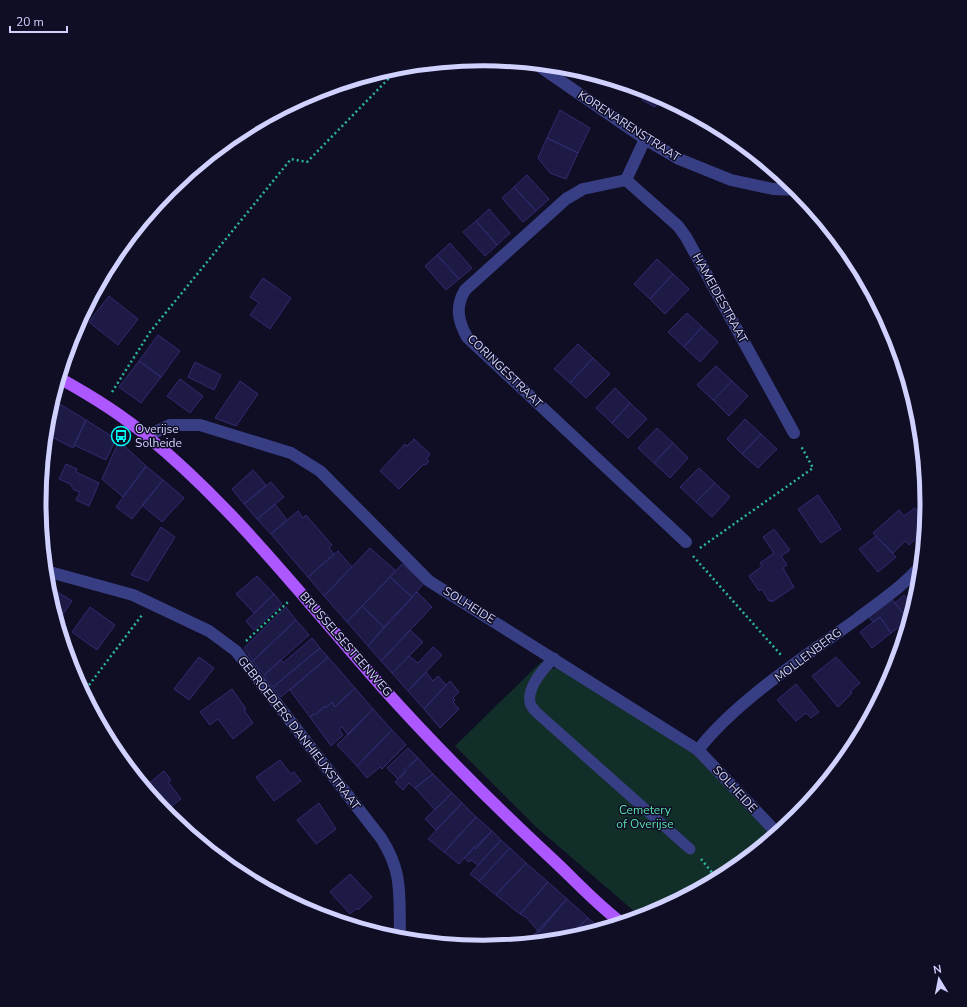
<svg xmlns="http://www.w3.org/2000/svg" width="967" height="1007" font-family="'Nunito Sans',sans-serif">
  <style>
    .green { fill: #112e29 }
    .building { fill: #1d1a45; stroke: #312b71 }
    .lines { fill: none; stroke-linecap: round; stroke-linejoin: round }
    .path { stroke: #2db79e; stroke-width: 2.5; stroke-dasharray: 2 3; stroke-linecap: butt }
    .lane { stroke: #383e83; stroke-width: 11 }
    .street { stroke: #383e83; stroke-width: 12 }
    .primary { stroke: #ac57ff; stroke-width: 12 }
    .labels { text-anchor: middle; dominant-baseline: central; stroke-width: 3; stroke-linejoin: round; paint-order: stroke }
    .street-label { font-size: 12px; fill: #d0d1ff; stroke: #0f0e24 }
    .poi-label { font-size: 12px; fill: #d0d1ff; stroke: #0f0e24; text-anchor: start }
    .park-label { font-size: 12px; fill: #5ae1af; stroke: #0f0e24 }
    .rim { fill: none; stroke: #d0d1ff; stroke-width: 5 }
  </style>
  <rect width="100%" height="100%" fill="#0f0e24"/>
  <!-- green -->
  <path class="green" d="M541 662 551 669 560 667 695 755 774 837 730 873 653 914 642 918 536 827 455 746Z"/>
  <!-- building -->
  <path class="building" d="M632 86 661 97 655 107 642 100 644 97 630 88Z
    M560 110 590 128 578 153 547 138Z
    M547 138 578 153 566 179 550 173 538 158Z
    M527 175 549 199 536 211 514 187Z
    M514 187 536 211 523 222 502 198Z
    M489 209 510 233 497 245 476 221Z
    M476 221 497 245 485 256 463 232Z
    M450 243 472 268 459 279 437 255Z
    M437 255 459 279 446 290 425 266Z
    M657 259 673 274 650 299 634 284Z
    M673 274 689 289 665 314 650 299Z
    M263 278 291 298 270 329 250 315 259 303 250 297Z
    M109 296 138 319 118 345 89 322Z
    M687 313 702 327 684 347 668 332Z
    M702 327 718 342 700 362 684 347Z
    M158 335 180 351 161 377 139 361Z
    M578 344 593 358 570 383 554 369Z
    M593 358 610 374 586 398 570 383Z
    M139 361 161 377 141 403 119 387Z
    M195 362 221 375 214 390 188 377Z
    M716 366 732 381 713 400 697 385Z
    M180 379 203 396 190 413 167 396Z
    M240 381 258 394 236 426 215 418Z
    M732 381 748 396 729 416 713 400Z
    M615 388 630 403 612 423 596 408Z
    M53 400 86 420 73 448 46 434 48 417Z
    M630 403 647 419 628 438 612 423Z
    M745 419 761 434 742 454 727 439Z
    M86 420 116 439 106 460 74 445Z
    M657 428 673 443 654 463 638 448Z
    M761 434 777 449 758 468 742 454Z
    M414 439 430 454 426 459 429 461 426 465 424 464 399 489 380 471 405 444 407 446Z
    M119 441 146 466 123 497 102 479Z
    M673 443 688 458 670 478 654 463Z
    M66 464 77 469 76 472 99 483 89 506 76 500 80 492 74 490 70 484 59 479Z
    M146 466 163 480 132 519 116 507Z
    M699 468 715 483 696 502 680 487Z
    M253 470 266 485 244 504 232 489Z
    M163 480 184 498 162 522 142 505Z
    M271 482 284 497 257 519 244 504Z
    M715 483 730 497 712 517 696 502Z
    M818 495 841 529 821 543 798 509Z
    M275 504 287 520 271 534 257 519Z
    M915 508 926 524 925 530 909 545 905 541 893 553 873 533 899 510 904 516Z
    M298 511 303 518 306 515 332 545 329 548 334 554 308 577 271 534Z
    M161 527 175 537 148 581 131 575Z
    M774 529 790 550 781 556 787 565 783 568 794 587 772 602 771 600 769 601 762 589 759 591 749 576 762 566 760 563 774 553 763 537Z
    M876 536 896 557 878 572 859 549Z
    M370 548 396 571 347 622 324 596Z
    M338 551 352 567 324 596 308 577Z
    M402 564 424 583 412 597 390 577Z
    M257 576 274 594 254 613 236 594Z
    M390 577 412 597 384 627 362 606Z
    M48 586 72 601 58 621 47 590Z
    M417 592 432 607 381 661 368 646Z
    M274 594 282 604 254 630 246 621Z
    M904 595 913 606 915 605 910 622 895 603Z
    M892 599 908 620 891 633 880 617 873 622 869 617Z
    M362 606 384 627 368 646 347 622Z
    M90 607 115 625 97 650 72 632Z
    M286 607 296 620 253 661 244 648Z
    M880 617 891 633 872 648 860 632Z
    M296 620 309 635 264 675 253 661Z
    M410 630 423 642 392 673 381 661Z
    M312 638 320 648 273 687 264 675 281 660 283 663Z
    M433 647 442 655 408 691 392 673 409 656 418 663Z
    M320 648 328 657 281 697 273 687Z
    M199 657 214 668 189 700 174 689Z
    M328 657 355 688 335 707 332 702 326 708 325 706 315 715 314 714 310 717 290 690Z
    M836 657 860 683 850 692 852 693 838 707 812 676Z
    M426 672 433 681 438 676 446 685 424 709 408 691Z
    M450 681 459 692 453 698 455 700 453 702 459 709 440 728 424 709Z
    M796 684 819 712 811 718 806 713 796 721 777 700Z
    M355 688 373 709 348 735 342 727 339 729 343 735 331 746 310 717 314 714 315 715 325 706 326 708 332 702 335 707Z
    M232 689 246 709 244 710 253 723 233 739 218 719 210 725 200 712Z
    M373 709 392 730 357 766 337 745Z
    M392 730 406 745 382 769 380 767 367 778 357 766Z
    M408 748 418 758 404 770 406 772 398 779 387 768Z
    M418 758 433 774 415 788 409 783 403 790 395 782Z
    M280 760 291 774 294 772 301 781 274 801 256 777Z
    M164 771 171 780 168 782 181 799 164 812 144 787Z
    M433 774 452 793 435 810 415 788Z
    M452 793 462 803 436 830 425 819Z
    M319 803 336 829 316 844 297 820Z
    M462 803 476 817 444 852 428 839Z
    M476 817 492 831 476 849 474 847 459 864 444 852Z
    M492 831 501 840 478 865 471 860 469 862 464 858Z
    M501 840 510 848 479 881 470 874Z
    M212 843 220 854 225 851 237 867 233 870 206 848Z
    M510 848 526 863 496 895 479 881Z
    M526 863 548 882 520 914 496 895Z
    M350 874 372 897 358 910 357 908 350 914 330 892Z
    M548 882 567 899 539 932 526 917 520 914Z
    M567 899 588 918 565 940 536 943 531 938Z
    M588 918 601 929 600 931 565 940Z"/>
  <g class="lines">
    <!-- path -->
    <path class="path" d="M112 392 150 332 291 159 307 162 400 67
      M700 548 813 468 801 446
      M693 556 781 655
      M246 641 288 602
      M83 693 142 615
      M701 859 718 880"/>
    <!-- lane -->
    <path class="lane" d="M554 658C545 667 527 687 530 702 530 706 534 709 536 712L690 849"/>
    <!-- street -->
    <path class="street" d="M536 64 645 139 679 159 731 180 773 189 799 190
      M645 139 626 180 583 189 566 199 465 290C455 307 458 321 467 337L686 542
      M626 180 678 226 686 237 794 433
      M147 436 170 425H200L291 453 320 471 429 581 698 750 778 834
      M46 571 133 595 209 631 236 651 381 838C403 872 399 894 400 933L402 940
      M698 750C737 700 806 656 857 619 879 602 905 585 922 564"/>
    <!-- primary -->
    <path class="primary" d="M59 378C90 395 121 414 148 437 237 510 307 603 383 688 436 747 492 803 550 857 574 879 596 904 623 924"/>
  </g>
  <!-- icons -->
  <defs>
    <g id="bus-ring" transform="scale(1)"><circle r="9.5" fill="#0f0e24" stroke="#00fbf6" stroke-width="1.5"/><path d="M-5-6H5V4H4V6H2V4H-2V6H-4V4H-5ZM-3.5-4V0h7V-4ZM-3.5 1.2v1.5H-2V1.2ZM2 1.2v1.5H3.5V1.2Z" fill="#00fbf6"/></g>
  </defs>
  <g fill-rule="evenodd">
    <use href="#bus-ring" x="121" y="436"/>
  </g>
  <g class="labels">
    <!-- street labels -->
    <g class="street-label">
      <text transform="translate(629 126) rotate(33)">KORENARENSTRAAT</text>
      <text transform="translate(720 298) rotate(61)">HAMEIDESTRAAT</text>
      <text transform="translate(505 371) rotate(44)">CORINGESTRAAT</text>
      <text transform="translate(469 605) rotate(32)">SOLHEIDE</text>
      <text transform="translate(346 644) rotate(49)">BRUSSELSESTEENWEG</text>
      <text transform="translate(808 655) rotate(-37)">MOLLENBERG</text>
      <text transform="translate(299 733) rotate(52)">GEBROEDERS DANHIEUXSTRAAT</text>
      <text transform="translate(735 789) rotate(47)">SOLHEIDE</text>
    </g>
    <!-- poi labels -->
    <g class="poi-label">
      <text x="135" y="429">Overijse<tspan x="135" dy="14">Solheide</tspan></text>
    </g>
    <!-- park labels -->
    <g class="park-label">
      <text x="645" y="810">Cemetery<tspan x="645" dy="14">of Overijse</tspan></text>
    </g>
  </g>
  <!-- crop -->
  <path d="M0 0H967V1007H0ZM46 503a437 437 0 1 1 874 0a437 437 0 1 1-874 0Z" fill="#0f0e24" fill-rule="evenodd"/>
  <path class="rim" d="M46 503a437 437 0 1 1 874 0a437 437 0 1 1-874 0Z"/>
  <!-- north arrow -->
  <g transform="translate(939 979) rotate(350)" stroke="#0f0e24" stroke-width="3" paint-order="stroke">
  <path d="M0-3L7 15L0 10L-7 15Z" fill="#d0d1ff"/>
  <text y="-6" font-size="11" font-weight="bold" text-anchor="middle" fill="#d0d1ff">N</text>
  </g>
  <!-- scale -->
  <path d="M10 26v6h57v-6" fill="none" stroke="#d0d1ff" stroke-width="2"/>
  <text x="16" y="26" font-size="12" fill="#d0d1ff" stroke="#0f0e24" stroke-width="3" paint-order="stroke">20 m</text>
</svg>
